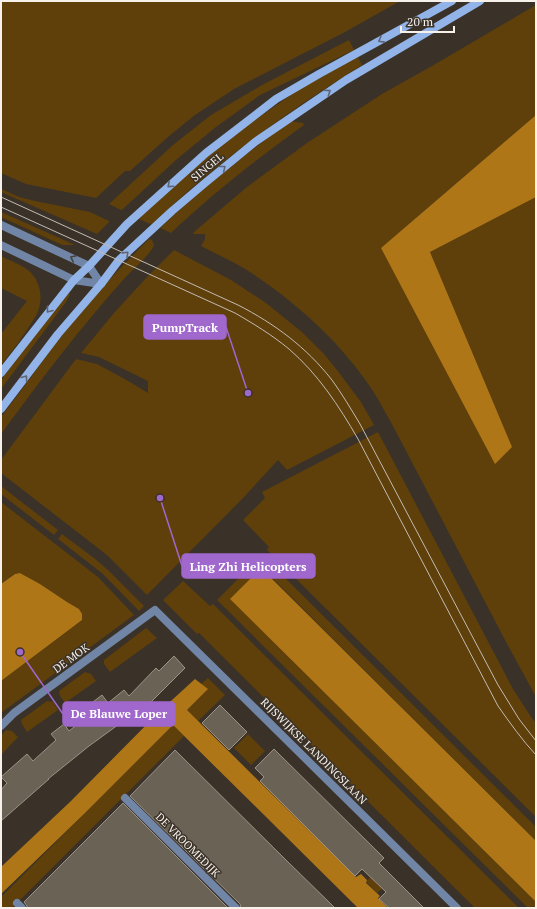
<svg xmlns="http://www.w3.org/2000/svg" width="537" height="909" font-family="'PT Serif',serif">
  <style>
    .green { fill: #5f3f0a }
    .water { fill: #af7618 }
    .building { fill: #6b6256; stroke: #9c9285 }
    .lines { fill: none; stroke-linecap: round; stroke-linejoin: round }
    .minor { stroke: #7186a6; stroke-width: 8 }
    .tertiary { stroke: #7186a6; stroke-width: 8 }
    .secondary { stroke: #93b4e8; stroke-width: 8 }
    .tram { stroke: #c2bcb4; stroke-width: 1 }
    .oneway { stroke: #5e6675 }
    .oneway2 { stroke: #454341 }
    .labels { text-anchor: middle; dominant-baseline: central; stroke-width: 3; stroke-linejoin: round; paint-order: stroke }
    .street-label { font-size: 11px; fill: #f7f1eb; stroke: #3a3228 }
    .leader { fill: none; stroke: #a067cc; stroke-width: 1.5 }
    .callout-dot { fill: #a067cc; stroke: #3a3228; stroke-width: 1.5 }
    .callout { fill: #a067cc; stroke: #a067cc; stroke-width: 1.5 }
    .callout-label { font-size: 12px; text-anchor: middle; font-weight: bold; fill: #fff }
  </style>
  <rect width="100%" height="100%" fill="#3a3228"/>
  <!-- green -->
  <path class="green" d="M1 1H400L345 32 234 89 195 115 169 136 130 171H125L96 198 26 184 1 173Z
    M536 5V115L381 248 512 447 430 252 536 197V697L505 640 393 426C386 414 380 402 373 391 341 342 296 302 247 270 232 261 216 254 201 246L205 239V234H194V232L247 187 307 143 382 94 432 66Z
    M349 40 354 50 260 95 216 127 177 159 123 209 121 210 109 204 173 145 211 115 262 85Z
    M358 57 362 65C288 111 217 162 153 223L150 224 139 219V217L184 176 242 129 301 88Z
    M291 121 303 123 304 125C257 159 213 193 171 233L160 228C201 189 245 154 291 121Z
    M1 189 19 197 35 201 90 212 109 221V222L97 234 1 192Z
    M1 212 75 245H63L58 243 1 217Z
    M149 239 152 240 154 245C152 253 130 272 124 279 80 328 40 381 1 434V417C25 386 48 353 72 322 96 293 122 266 149 239Z
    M174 250 231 280 266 303 303 333 324 354 337 370 361 402 374 425 287 470 278 460 244 497 147 595 107 555 1 473V460L76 359 97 364 130 382 148 393V381L99 357 81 353 114 313 147 277Z
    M1 256C10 261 21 264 29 271 39 279 43 295 39 308 38 313 35 317 32 322 23 337 12 351 1 365V334L27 301 1 288Z
    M69 293 70 295 66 302 1 389V380L27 345Z
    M378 432 513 689 531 717 536 723V817L267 550 269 547 243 520 265 498 262 492Z
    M1 486 58 530 54 535 1 494Z
    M1 502 98 577 134 615 1 713V681L82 620 79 609 67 602 40 584 20 573 15 574 1 584Z
    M62 534 94 558 109 571 144 606 139 611 103 574 58 539Z
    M262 555 536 827V841L262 568 231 599 536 902V908H528L217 600Z
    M183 581 210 606 213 604 519 908H475L199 633 197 634 163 600Z
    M146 628 157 638 110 672 104 664V660Z
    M85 672 91 674 96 681 65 703 60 696 59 691Z
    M208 678 225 695 198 721 187 710 207 690 201 684Z
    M47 701 53 702 58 710 27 732 22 724 21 720Z
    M173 725 184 736 12 908H1V897Z
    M6 730 12 731 18 737 1 755V736Z
    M248 734 265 751 251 765 234 748Z
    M380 867 394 879 377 893 366 882Z"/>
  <!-- water -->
  <path class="water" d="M536 115V197L430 252 512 447 495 464 381 248Z
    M261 568 536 841V902L230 599Z
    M20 573 40 584 67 602 79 609 82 614V620L1 681V584L15 574Z
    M195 679 208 689 187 710 356 877 361 874 367 880 366 883 380 896 378 898 388 908H358L173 725 84 814 1 894V867L71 801 160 711Z"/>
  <!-- building -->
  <path class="building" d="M174 656 185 668 145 708 150 715 139 723 133 714 89 746 48 779H49L1 821V790L7 783 1 777 27 754 33 761 56 740 51 734 64 724 69 731 94 711 89 705 102 695 108 703 124 690 129 696 156 668 159 671Z
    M220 705 247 732 229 750 202 723Z
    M274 749 384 858 379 863 424 908H389L379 899 386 892 362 869 355 876 260 781 264 777 255 768Z
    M175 750 287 861 335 908H241L240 904 130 796Z
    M123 803 228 908H27V906L24 902Z"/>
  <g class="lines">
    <!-- minor -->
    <path class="minor" d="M1 726 14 713 155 610 457 908
      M125 798 236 908
      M17 903 22 908"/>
    <!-- tertiary -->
    <path class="tertiary" d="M1 225 89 266 101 284
      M1 245 74 280 101 284"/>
    <!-- secondary -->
    <path class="secondary" d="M1 373 74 280 89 266 127 224 206 153 276 99 319 74 452 1
      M1 409 58 334 101 284 119 260 172 211 205 183 255 142 346 80 480 1"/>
    <!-- tram -->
    <path class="tram" d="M1 197 238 305C275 324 306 347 332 380 342 394 351 409 360 424L498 685 519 719 536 741
      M1 207 235 313C254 324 272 335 289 349 318 374 339 406 358 439L498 706C510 723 522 740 536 755"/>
  </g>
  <!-- one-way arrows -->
  <defs><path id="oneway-chevron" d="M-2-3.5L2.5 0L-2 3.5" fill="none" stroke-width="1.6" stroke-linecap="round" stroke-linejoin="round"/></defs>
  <g class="oneway">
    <use href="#oneway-chevron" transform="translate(381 40) rotate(151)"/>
    <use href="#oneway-chevron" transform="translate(328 92) rotate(-34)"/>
    <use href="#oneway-chevron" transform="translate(223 168) rotate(-39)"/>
    <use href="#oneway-chevron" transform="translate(170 185) rotate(138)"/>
    <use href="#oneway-chevron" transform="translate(126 254) rotate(-44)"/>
    <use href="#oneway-chevron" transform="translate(49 310) rotate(128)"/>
    <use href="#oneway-chevron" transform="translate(25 378) rotate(-53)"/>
  </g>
  <use class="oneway2" href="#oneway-chevron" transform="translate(73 258) rotate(-155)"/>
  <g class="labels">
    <!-- street labels -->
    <g class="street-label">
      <text transform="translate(207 167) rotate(-40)">SINGEL</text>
      <text transform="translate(71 658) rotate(-36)">DE MOK</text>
      <text transform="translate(314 751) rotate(45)">RIJSWIJKSE LANDINGSLAAN</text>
      <text transform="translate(188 845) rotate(45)">DE VROOMEDIJK</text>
    </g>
  </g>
  <!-- callouts -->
  <path class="leader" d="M248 393L226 327M160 498L182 566M20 652L63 714"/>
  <g class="callout-dot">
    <circle cx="248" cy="393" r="4"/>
    <circle cx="160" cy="498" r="4"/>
    <circle cx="20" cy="652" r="4"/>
  </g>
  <g class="callout">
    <rect x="144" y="315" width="82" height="24" rx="4"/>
    <rect x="182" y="554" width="133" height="24" rx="4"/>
    <rect x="63" y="702" width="112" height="24" rx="4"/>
  </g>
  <g class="callout-label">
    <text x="185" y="332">PumpTrack</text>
    <text x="248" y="571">Ling Zhi Helicopters</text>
    <text x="119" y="718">De Blauwe Loper</text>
  </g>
  <!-- border -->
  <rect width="537" height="909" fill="none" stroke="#f7f1eb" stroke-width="4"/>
  <!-- scale -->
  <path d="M401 26v6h53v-6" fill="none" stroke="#f7f1eb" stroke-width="2"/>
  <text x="407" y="26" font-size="12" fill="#f7f1eb" stroke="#3a3228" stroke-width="3" paint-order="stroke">20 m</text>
</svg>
